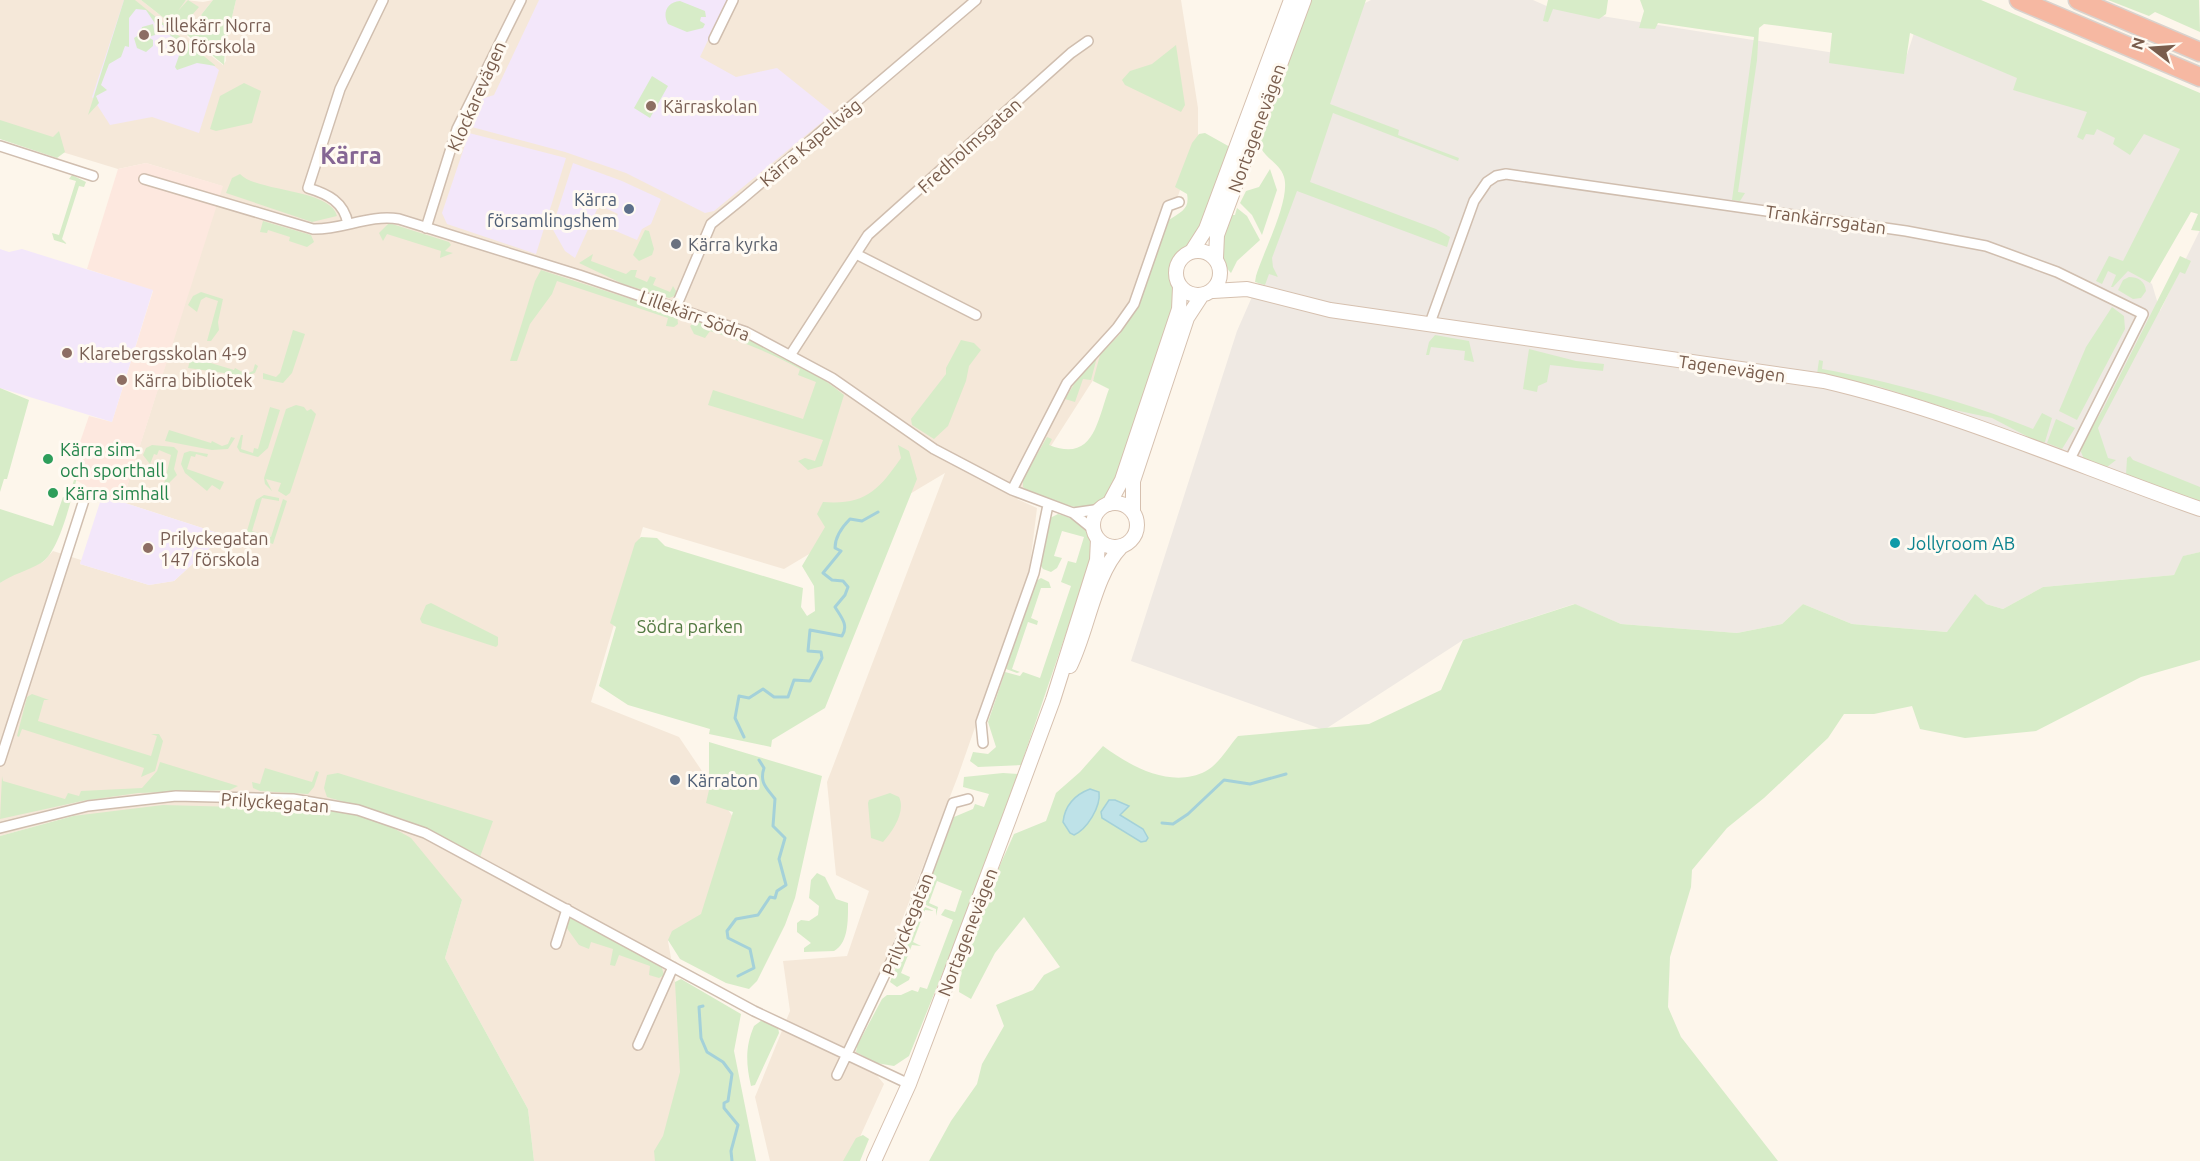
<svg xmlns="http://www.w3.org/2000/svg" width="2200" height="1161" font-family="Ubuntu,sans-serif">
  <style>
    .residential { fill: #f5e8d9 }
    .commercial { fill: #fde8df }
    .industrial { fill: #efe9e3 }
    .education { fill: #f3e7fa }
    .green { fill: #d7ecc8 }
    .water { fill: #bee2e8; stroke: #a4d1d9; stroke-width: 1.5 }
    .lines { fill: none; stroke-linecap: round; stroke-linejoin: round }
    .stream { stroke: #a4d1d9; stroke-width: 3 }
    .street-casing { stroke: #d0beaf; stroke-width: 12 }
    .secondary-casing { stroke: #d6c0af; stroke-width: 16 }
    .highway-casing { stroke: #d9d2cd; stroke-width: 21 }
    .street { stroke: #fff; stroke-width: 9 }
    .secondary { stroke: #fff; stroke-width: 14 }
    .highway { stroke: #f6b8a2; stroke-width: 18 }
    .education-dot { fill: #8d6e63; stroke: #fffaf2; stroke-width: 2 }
    .service-dot { fill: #5c6f8a; stroke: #fffaf2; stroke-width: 2 }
    .worship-dot { fill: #6b7280; stroke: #fffaf2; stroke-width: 2 }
    .leisure-dot { fill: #2e9e5b; stroke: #fffaf2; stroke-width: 2 }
    .culture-dot { fill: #0f9aa8; stroke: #fffaf2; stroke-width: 2 }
    .labels { text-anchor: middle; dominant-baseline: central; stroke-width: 6; stroke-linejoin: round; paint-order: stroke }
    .education-label { font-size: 18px; fill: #785e54; stroke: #fffaf2; text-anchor: start }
    .street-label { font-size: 18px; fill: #795d4d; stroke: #fffaf2 }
    .service-label { font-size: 18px; fill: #4e5e75; stroke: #fffaf2; text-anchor: end }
    .worship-label { font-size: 18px; fill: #5b616d; stroke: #fffaf2; text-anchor: start }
    .leisure-label { font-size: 18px; fill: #27864d; stroke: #fffaf2; text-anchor: start }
    .culture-label { font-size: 18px; fill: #0d838f; stroke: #fffaf2; text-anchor: start }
    .park-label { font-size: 18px; fill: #527941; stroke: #fffaf2 }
    .district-label { font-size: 24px; font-weight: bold; fill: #856694; stroke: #fffaf2 }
  </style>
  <rect width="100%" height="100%" fill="#fdf6eb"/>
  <!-- residential -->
  <path class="residential" d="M0 0H141L179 30 177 11 186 0 203 2 213 0 201 15 206 19 198 28 194 25 190 28 187 37 223 65 226 61 225 47 236 0H1181L1198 108V137L1141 305 1017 499 1037 508 1029 573 958 776 876 987 850 1043 884 1084 849 1161H770L755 1097 790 1011 783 961 847 956 869 891 836 875 827 782 945 473 784 569 643 527 591 702 679 737 733 817 704 918 668 941 689 1059 663 1161H534L528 1109 445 958 462 900 73 816 0 836V583L13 574 43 562 53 551 81 560 80 564 149 585 174 581 224 535 122 502 222 186 146 163 118 169 0 133Z"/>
  <!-- commercial -->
  <path class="commercial" d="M146 163 223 186 122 502 102 496 76 480 88 445 80 442 89 416 112 422 153 291 87 269 118 169Z"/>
  <!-- industrial -->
  <path class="industrial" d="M1371 0H1533L1551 8 1904 64 1914 33 2183 148 2130 264 2152 284 2160 311 2200 230V552L2184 556 2174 575 2043 587 2003 609 1986 604 1948 632 1852 624 1803 604 1782 624 1737 633 1621 624 1574 604 1463 640 1324 730 1131 661 1237 331 1262 274 1363 4Z"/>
  <!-- education -->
  <path class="education" d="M124 0H134L219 70 199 133 152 117 110 125 92 97Z
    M539 0H727L700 57 736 77 777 68 833 113 714 211 705 213 626 173 565 152 468 126 481 99 494 95Z
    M469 133 566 158 536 254 447 224 442 213Z
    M573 163 622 181 661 199 651 224 642 229 637 240 611 229 618 214 599 205 575 258 565 251 552 228Z
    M0 249 9 252 22 249 153 290 112 422 0 388Z
    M102 496 122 502 224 535 174 581 149 585 80 564Z"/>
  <!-- green -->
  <path class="green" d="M124 0H135L216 66 197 63 177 70 175 67 181 50 179 41 165 32 163 25H156L146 10 136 9 129 18V47L125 46 121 57 109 64 101 85 107 90 96 96 99 103 88 115Z
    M141 0H186L178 11 188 0 199 7 179 30Z
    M213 0H236L225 47 224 65 186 34 193 25 198 28 205 19 201 15Z
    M1307 0H1366L1330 104 1399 130 1398 135 1459 158 1458 161 1333 113 1310 182 1436 229 1450 237 1447 247 1297 191 1272 258 1273 267 1278 277 1269 274 1265 285 1255 282 1256 276C1263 252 1291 200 1284 177 1280 163 1267 160 1261 148L1258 151 1253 149Z
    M1548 0H1608L1606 14 1599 19 1553 9 1548 22 1543 21Z
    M1640 0H1981L2200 93V231L2191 230 2198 214 2191 212 2150 283 2128 271 2113 287H2111L2116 275 2108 271 2102 284 2096 281 2109 256 2123 261 2180 149 2144 134 2130 155 2113 144 2115 138 2097 129 2094 135 2086 134 2083 140 2077 137 2087 112 2013 90 2017 78 1910 33 1904 74 1829 63 1832 33 1764 24 1759 28 1757 60 1738 192 1745 193 1740 201 1732 200 1754 37 1658 23 1655 29 1639 28 1644 11Z
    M2108 0H2199L2200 32 2155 12 2149 16Z
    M680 1 705 11 706 17H701L700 21 705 24 703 28 687 32 668 24C662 13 667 2 680 1Z
    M153 24 155 35 148 37 153 40V46L146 52 137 48 134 38 139 35 142 27Z
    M1176 45 1185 105 1181 112 1125 85 1122 80 1130 71 1152 64Z
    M652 76 668 86 650 118 634 108Z
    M244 83 261 91 252 123 216 131 210 129 220 96Z
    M0 120 53 137 59 131 65 152 57 158 0 139Z
    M1205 133 1230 147 1199 234 1173 264 1172 274 1175 288V302L1108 500C1083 517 1052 501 1027 491L1023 487V479L1047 437 1052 439 1049 445C1094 463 1097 421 1109 389L1093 381 1100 355 1120 334 1138 303 1169 220C1181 212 1190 209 1187 194L1175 187 1192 143 1199 134Z
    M1270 169 1277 190 1262 235 1252 215 1240 203 1246 191 1259 187Z
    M240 174C256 192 331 189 337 216L312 222 226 193 232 178Z
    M72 175 86 182 84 187 79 186 62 239 67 244 54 240 52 233 59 235 76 181 69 179Z
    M1237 208 1247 216 1260 240 1237 261 1231 273C1214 255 1224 236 1230 215H1235Z
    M263 221 311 235 314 242 307 247 289 241 290 237 268 230 267 233 260 232Z
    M389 223 449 242 451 245 445 251 453 253 440 258 441 251 387 234 383 241 379 233Z
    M645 230 649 231 654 249 652 255 639 261 633 255Z
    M593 254 591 261 626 274 631 270H637L635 277 647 282 650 276 656 278 653 285 670 292 673 286 676 291 675 296 669 298 623 284 579 263Z
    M2180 256 2191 261 2185 274 2180 272 2098 428 2108 458 2116 460 2107 467 2084 459 2081 452 2083 442 2103 409Z
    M541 270 677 314 678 324 674 327 666 326 668 318 557 281 552 294 530 324 517 361H510L535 281Z
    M2129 277C2138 277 2145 281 2146 291L2141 298 2133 299 2118 290 2123 280Z
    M201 292 223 299 218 322 219 330 211 341H207L218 301 206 297 201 300 197 312 188 305 193 296Z
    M2112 307 2124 316 2125 329 2077 420 2059 411 2086 347Z
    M696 321C746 336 804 361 844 395L822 466 808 470 798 461 805 458 815 461 823 440 708 405 713 390 803 419 816 382 798 375 800 369C771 353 741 341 710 331L705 338 694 334 690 326Z
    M293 330 305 334 292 373 283 383 263 379V368V373L276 377 280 373Z
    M1435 335 1469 341 1474 362 1464 360 1465 351 1431 347 1429 355H1426L1429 342Z
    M961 340 974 343 981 350 969 366 966 381 948 426 934 439 912 425 911 419 946 374V368Z
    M1529 349 1576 361 1604 364 1603 371 1550 365 1547 382 1538 386 1537 392 1523 389Z
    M191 357 234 370 235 368 246 374 253 371 255 364 258 366 255 373 245 376 188 368Z
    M1097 357 1091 380 1083 379 1075 402 1065 399 1082 371Z
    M1819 360 1823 361 1822 369C1889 381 1970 403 2033 429L2042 413 2052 418 2045 442 2040 443 1992 418 1950 409 1877 386 1817 374Z
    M0 388 29 400 7 479H4L0 492Z
    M296 405 304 407 307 411 311 409 316 414 290 493 286 496 278 491 281 483 266 479 272 491 265 484 264 478 286 409Z
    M270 407 280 410 268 448 258 457 240 452 237 447 241 435H243L241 449 253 453 254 448 258 449Z
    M2056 419 2075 428 2062 449 2047 443Z
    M169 430 211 443 212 441 222 446 228 444 231 437 235 438 228 449 212 450 165 441Z
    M152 445 174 447 178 451 174 469 177 475 167 485 164 484 171 455 159 450 157 455 154 454 150 464 143 455 146 448Z
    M898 445 909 451 917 479 825 708 772 740 771 747 709 734 710 729 628 705 599 686 616 627 610 623 635 543 641 537 657 538 665 546 803 588 801 607 807 616 815 611 814 586 802 566 825 527 817 514 823 502C865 505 878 491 901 458Z
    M190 451 208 454 207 457 196 454 195 457 191 456 187 469 224 482 220 490 212 485 207 491 185 473 181 464 184 453Z
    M2130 456 2133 460 2200 487V502L2126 475 2127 458Z
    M76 474H78C72 495 60 552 41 563 27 571 13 574 0 583V509L53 526 63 497 68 498Z
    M264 495 279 498V501L262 498 252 531 271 537 283 499 287 501 273 544 250 536 247 531 256 500Z
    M1058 514C1077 519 1090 528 1095 548L1021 765 978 767 970 761 973 752 988 754 996 747 988 722 1005 672 1020 676 1023 672 1040 678 1071 586 1061 582 1068 561 1076 563 1084 537 1062 531 1054 556 1062 558 1057 568 1051 572 1043 569 1040 564 1048 524 1050 518Z
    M2200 552V660L2141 677 2036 731 1965 738 1920 729 1912 706 1874 714H1844L1828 738 1764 798 1727 828 1692 870 1691 887 1670 957 1668 1007 1681 1037 1778 1161H929L951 1121 977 1084 982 1064 1004 1026 996 1005 1033 990 1044 975 1060 967 1024 917 995 953 971 999 959 992C960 948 996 875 1014 834L1046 821 1056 793 1080 772 1103 746C1131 767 1172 789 1206 771 1218 765 1229 746 1238 736L1369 724 1441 690 1463 640 1575 604 1621 624 1737 633 1782 624 1803 604 1852 624 1947 632 1975 594 1986 604 2003 609 2043 587 2174 575 2183 556Z
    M1041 578 1049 582 1051 588H1041L1031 618 1038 621 1037 625 1028 622 1012 669 1020 672 1017 673 1006 669 1036 581Z
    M431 603 498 637V645L496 647 422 623 420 619 426 605Z
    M32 694 49 700H44L38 721 151 756 157 736 151 734H159L163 741 155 771 141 777 144 768 22 729 19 737 17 736 27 697Z
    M709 742 822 776 795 898 785 925 757 981 749 989 726 983 680 959 668 940 672 931 701 914 733 812 706 803 709 790Z
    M160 762 238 786 230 790 138 793 82 801 0 819 2 776 3 781 65 799 68 793 79 796 81 791 142 788 157 771Z
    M265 768 312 782 316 771 319 772 314 787 308 794 260 791 253 788 252 782 260 784Z
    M338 773 493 821 480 857 403 819 327 797 324 788 327 775Z
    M1003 773 1018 774 955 942 909 1056 894 1066 876 1063 856 1052 857 1046 882 999 887 995H901L912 990 918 992 920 987 927 989 953 920 941 915 945 909 955 912 962 891 937 881 929 903 938 907 936 916V909L921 903 954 817 973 809 975 804 984 807 989 794 963 787 964 777Z
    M890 793 899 797C906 811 893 831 883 842L871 838 868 803 869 800Z
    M163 805 311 809 370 815 411 838 462 900 445 958 528 1109 534 1161H0V836L73 816Z
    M817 873 825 877 836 899 848 903C848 918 849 943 834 951L804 952V948L811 943 797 932V923L801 920 809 921 818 915 819 906 809 898 811 880Z
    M921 905 934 911 925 910 913 942 921 946 912 945 901 973 910 977 909 980 897 987 890 982Z
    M570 918 661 965 664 975 659 978 649 975 650 966 619 955 615 966 610 965 613 949 591 942 589 949 579 945 566 927Z
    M681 979 741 1014 734 1051 756 1161H655L654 1151 663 1136 680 1072 675 982Z
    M762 1020 778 1027 779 1033 755 1085 751 1086C746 1064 745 1047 754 1026Z
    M863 1135 869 1139 860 1161H843L856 1138Z"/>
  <!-- water -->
  <path class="water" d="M1090 789 1099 792C1101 807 1087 829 1074 835L1070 833 1063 822C1065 805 1074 795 1090 789Z
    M1109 800H1115L1129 806 1120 815 1143 829 1148 838 1146 841 1141 842 1102 818 1101 812Z"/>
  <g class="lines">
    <!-- stream -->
    <path class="stream" d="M744 737 735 718 739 696 749 698 763 689 774 697H788L794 680 810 681 822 658 821 652 808 651 810 630 842 636C849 625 841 617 835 607L845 595 848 587 843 581 832 580 823 573 841 551 835 548C835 537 842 527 850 519L862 521 878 512
      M1162 823 1173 824 1188 814 1224 780 1250 784 1286 774
      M738 976 754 968 750 949 728 938 727 931 736 919 758 915 770 897 775 898 777 891 786 885 779 859 785 838 773 826 775 799C767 788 759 783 764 768L759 760
      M703 1006 699 1007 701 1038 707 1052 723 1062 732 1074 728 1101 724 1103V1108L738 1125 731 1151 732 1161"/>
    <!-- street casing -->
    <g class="street-casing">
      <path id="street" d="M714 39 733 0
        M0 146 93 176
        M144 179 313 229C342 230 369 214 399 219L579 275 746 332 832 378 934 449 1012 490 1073 513 1094 530
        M348 224C344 202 328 194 308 188L340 89 383 0
        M426 228 457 129 521 0
        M856 254 976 315
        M676 307 711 224 742 199 976 0
        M1430 323 1474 201 1487 182 1496 176 1506 174 1906 231 1986 246 2057 272 2143 314 2069 461
        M791 354 868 235 1071 53 1088 41
        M1012 490 1067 383 1117 328 1134 304 1168 206 1179 202
        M1073 513 1101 509
        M983 743 981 722 1034 573 1048 505
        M0 761 84 500
        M0 828 88 806 176 796 293 799 358 810 425 833 754 1011 909 1084
        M556 944 567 909
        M638 1045 673 967
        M837 1075 907 928 953 803 968 799"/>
    </g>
    <!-- secondary casing -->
    <g class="secondary-casing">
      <path id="secondary" d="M1176 273a22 22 0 1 1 44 0a22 22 0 1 1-44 0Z
        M1192 251 1206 229 1291 0
        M1216 258 1217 235 1304 0
        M1213 291 1247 289 1330 310 1824 381C1953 411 2075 465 2200 509
        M1093 525a22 22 0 1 1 44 0a22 22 0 1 1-44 0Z
        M1109 504 1122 480 1179 309 1180 287
        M1133 512V481L1187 318 1202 295
        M1070 666C1088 630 1094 575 1121 547
        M874 1161 909 1084 1009 819 1053 700 1097 560 1098 539"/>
    </g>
    <!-- highway casing -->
    <g class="highway-casing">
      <path id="highway" d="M2019 0 2200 77
        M2078 0 2200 52"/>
    </g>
    <!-- street -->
    <use href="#street" class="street"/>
    <!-- secondary -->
    <use href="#secondary" class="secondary"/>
    <!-- highway -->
    <use href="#highway" class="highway"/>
  </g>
  <!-- markers -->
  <g class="education-dot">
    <circle cx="144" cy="35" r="6"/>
    <circle cx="651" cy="106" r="6"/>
    <circle cx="67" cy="353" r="6"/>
    <circle cx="122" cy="380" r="6"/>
    <circle cx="148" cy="548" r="6"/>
  </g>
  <g class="service-dot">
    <circle cx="629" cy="209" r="6"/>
    <circle cx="675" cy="780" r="6"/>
  </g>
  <circle class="worship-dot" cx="676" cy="244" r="6"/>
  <g class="leisure-dot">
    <circle cx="48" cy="459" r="6"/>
    <circle cx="53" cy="493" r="6"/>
  </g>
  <circle class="culture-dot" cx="1895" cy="543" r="6"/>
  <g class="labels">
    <!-- education labels -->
    <g class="education-label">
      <text x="156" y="25">Lillekärr Norra<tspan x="156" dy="21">130 förskola</tspan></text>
      <text x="663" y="106">Kärraskolan</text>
      <text x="79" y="353">Klarebergsskolan 4-9</text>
      <text x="134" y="380">Kärra bibliotek</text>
      <text x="160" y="538">Prilyckegatan<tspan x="160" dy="21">147 förskola</tspan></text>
    </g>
    <!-- street labels -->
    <g class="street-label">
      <text transform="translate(476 96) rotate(-66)">Klockarevägen</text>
      <text transform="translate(1256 128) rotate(-70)">Nortagenevägen</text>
      <text transform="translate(810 142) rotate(-40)">Kärra Kapellväg</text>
      <text transform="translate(969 145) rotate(-42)">Fredholmsgatan</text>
      <text transform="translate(1826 219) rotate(8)">Trankärrsgatan</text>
      <text transform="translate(695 315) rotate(20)">Lillekärr Södra</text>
      <text transform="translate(1732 368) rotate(8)">Tagenevägen</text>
      <text transform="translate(275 802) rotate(4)">Prilyckegatan</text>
      <text transform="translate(907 924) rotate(-68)">Prilyckegatan</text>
      <text transform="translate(967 932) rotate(-69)">Nortagenevägen</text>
    </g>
    <!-- service labels -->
    <g class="service-label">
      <text x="617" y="199">Kärra<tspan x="617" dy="21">församlingshem</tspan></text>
      <text x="687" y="780" text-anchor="start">Kärraton</text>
    </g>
    <!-- worship labels -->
    <g class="worship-label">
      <text x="688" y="244">Kärra kyrka</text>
    </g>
    <!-- leisure labels -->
    <g class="leisure-label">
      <text x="60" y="449">Kärra sim-<tspan x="60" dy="21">och sporthall</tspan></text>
      <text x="65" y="493">Kärra simhall</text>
    </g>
    <!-- culture labels -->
    <g class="culture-label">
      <text x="1907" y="543">Jollyroom AB</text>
    </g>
    <!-- park labels -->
    <g class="park-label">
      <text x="690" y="626">Södra parken</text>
    </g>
    <!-- district labels -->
    <g class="district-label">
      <text x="351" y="155">Kärra</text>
    </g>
  </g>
  <!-- north arrow -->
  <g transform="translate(2152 48) rotate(287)" stroke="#fffaf2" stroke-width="4.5" paint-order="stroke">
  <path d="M0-4.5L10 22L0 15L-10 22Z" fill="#795d4d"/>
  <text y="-9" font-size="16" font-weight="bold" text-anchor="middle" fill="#795d4d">N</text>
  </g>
</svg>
